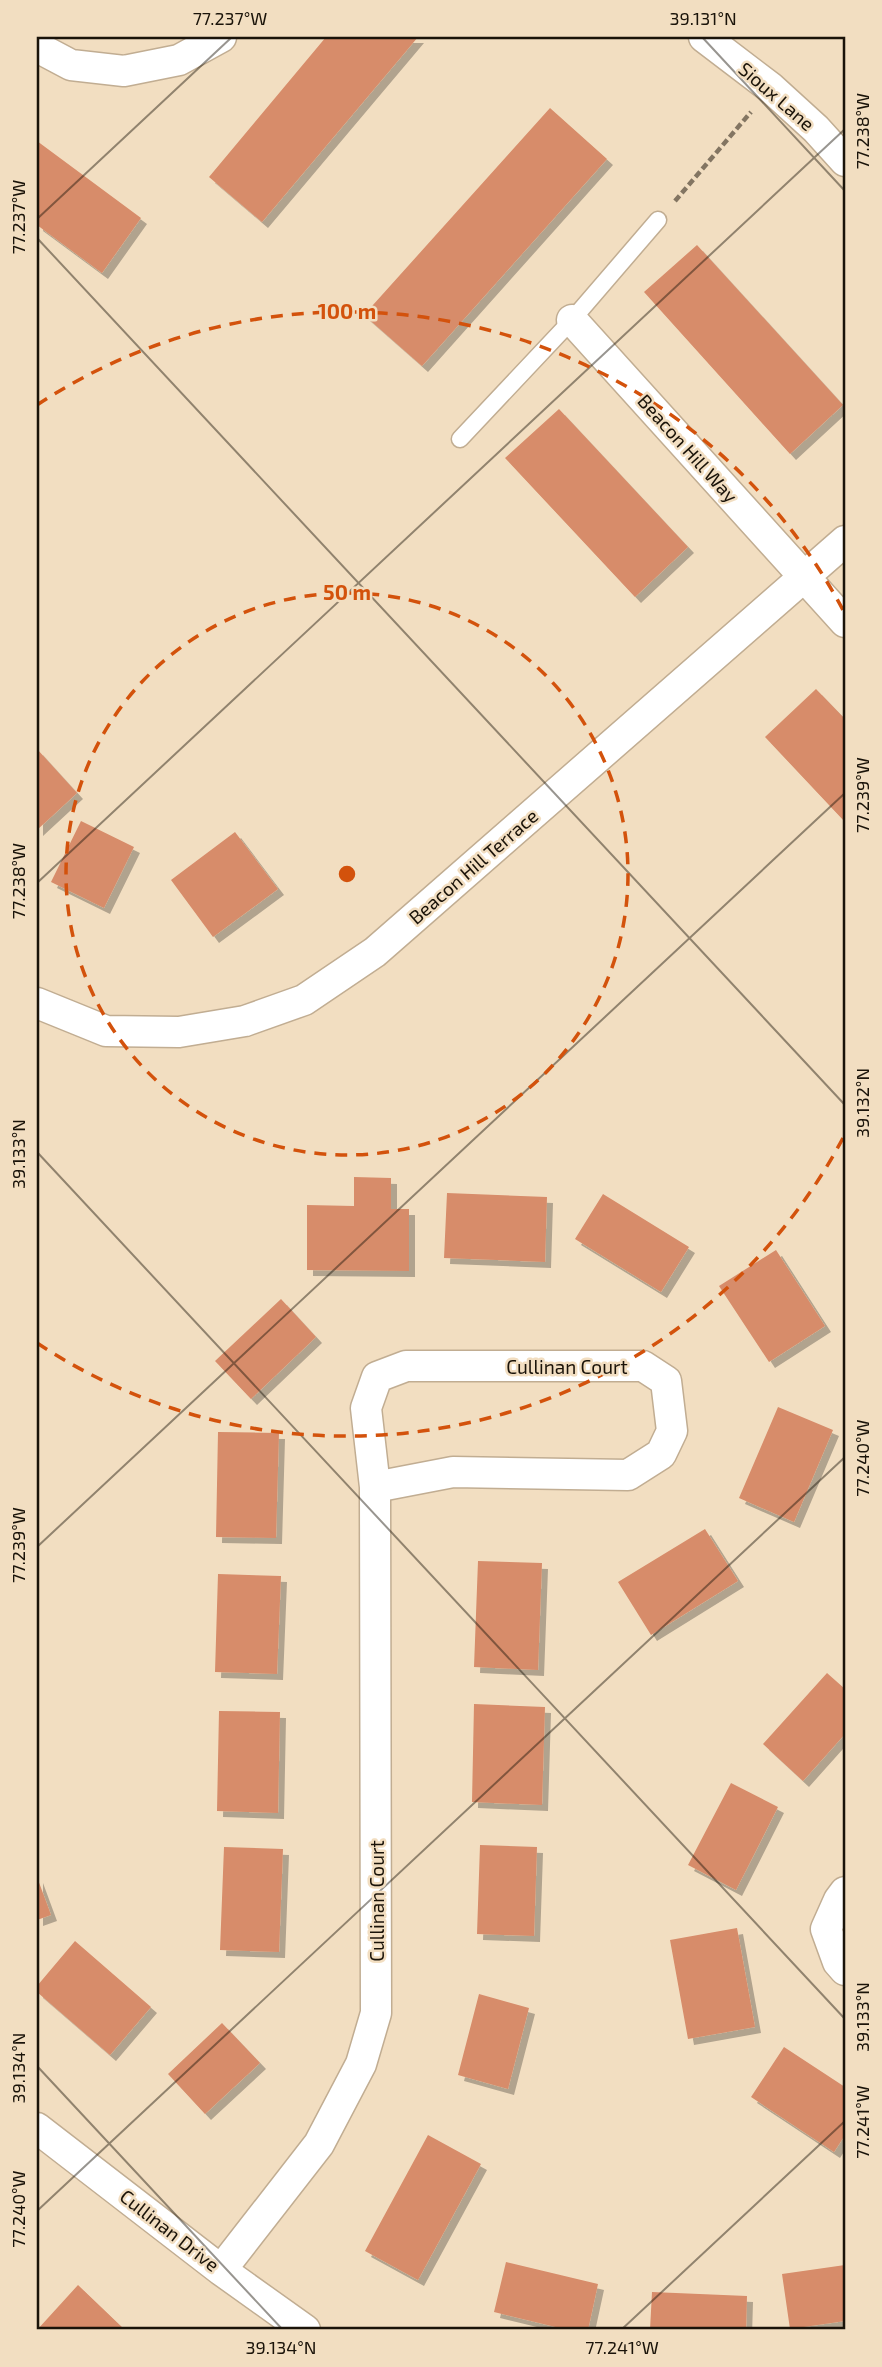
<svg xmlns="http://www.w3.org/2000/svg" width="882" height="2367" font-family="'Exo 2',sans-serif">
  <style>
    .building { fill: #d78c6a; filter: url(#shadow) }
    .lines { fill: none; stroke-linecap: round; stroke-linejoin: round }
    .lane-casing { stroke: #c1ad92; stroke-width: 19 }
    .street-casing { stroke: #c1ad92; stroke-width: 33 }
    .path { stroke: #837562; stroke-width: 4.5; stroke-dasharray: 7 3.5; stroke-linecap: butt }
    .lane { stroke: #fff; stroke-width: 16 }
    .street { stroke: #fff; stroke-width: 30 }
    .ticks { fill: none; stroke: #1a1309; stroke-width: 2; stroke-opacity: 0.45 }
    .ring { fill: none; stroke: #d3520c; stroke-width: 3.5; stroke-dasharray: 12 9 }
    .labels { text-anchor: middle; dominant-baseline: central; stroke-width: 5; stroke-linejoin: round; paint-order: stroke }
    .street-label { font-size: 19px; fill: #1a1309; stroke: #f2dec1 }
    .centre { fill: #d3520c; stroke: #f2dec1; stroke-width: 3.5 }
    .ring-label { font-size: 21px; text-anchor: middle; font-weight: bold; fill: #d3520c; stroke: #f2dec1; stroke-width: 5; stroke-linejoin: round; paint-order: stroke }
    .neatline { fill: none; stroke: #1a1309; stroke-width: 2.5 }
    .ticks-label { font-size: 18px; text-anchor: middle; fill: #1a1309 }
  </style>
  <defs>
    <filter id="shadow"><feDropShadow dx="6" dy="6" stdDeviation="0" flood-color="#0004"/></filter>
  </defs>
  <rect width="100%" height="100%" fill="#f2dec1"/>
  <!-- building -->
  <path class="building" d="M326 37H418L262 222 209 177Z
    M550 108 607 159 422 366 364 315Z
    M37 141 141 218 102 273 37 225Z
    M697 245 843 405 790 454 644 292Z
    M559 409 688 547 635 597 505 458Z
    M816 689 845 719V822L765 737Z
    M37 749 77 793 37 830Z
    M81 821 134 847 104 908 51 882Z
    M235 832 278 889 213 937 171 880Z
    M354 1177 391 1178V1209H409V1271L307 1270V1205L354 1206Z
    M447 1193 547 1197 545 1262 444 1258Z
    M603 1194 689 1247 661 1292 575 1239Z
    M776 1250 825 1326 769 1362 719 1286Z
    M281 1299 316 1337 251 1399 215 1361Z
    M778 1407 833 1430 794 1522 739 1498Z
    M218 1432 279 1433 276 1538 216 1537Z
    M705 1529 738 1581 651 1635 618 1582Z
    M478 1561 542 1563 538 1670 474 1667Z
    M218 1574 281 1576 277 1674 215 1672Z
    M827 1673 845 1689V1734L803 1781 763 1744Z
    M474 1704 545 1707 542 1805 472 1802Z
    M219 1711 280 1712 278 1813 217 1811Z
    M731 1783 778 1807 736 1890 688 1865Z
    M480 1845 537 1847 534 1936 477 1934Z
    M224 1847 283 1849 279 1952 220 1950Z
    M37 1877 51 1915 37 1920Z
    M737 1928 755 2027 688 2039 670 1940Z
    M75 1941 151 2007 110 2055 37 1992V1986Z
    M479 1994 529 2008 508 2089 458 2075Z
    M222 2023 260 2063 205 2114 168 2074Z
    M784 2047 845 2087V2135L834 2152 751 2097Z
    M428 2135 481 2164 418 2280 365 2251Z
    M506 2262 598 2284 588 2330H568L494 2312Z
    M845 2265V2321L790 2329 782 2274Z
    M78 2285 125 2330H37Z
    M652 2292 747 2296 746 2330H650Z"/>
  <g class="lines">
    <!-- lane casing -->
    <g class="lane-casing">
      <path id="lane" d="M460 439 572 320 658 220"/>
    </g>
    <!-- street casing -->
    <g class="street-casing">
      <path id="street" d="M704 37 771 88 816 129 845 161
        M37 47 71 65 124 71 179 60 221 37
        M572 320 845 622
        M37 1003 106 1031 179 1032 245 1021 304 1000 375 952 845 541
        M845 1892 839 1900 826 1929 838 1962 845 1970
        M37 2128 221 2270 305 2330
        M221 2270 319 2144 361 2064 376 2013 375 1487 453 1472 628 1475 661 1454 672 1431 666 1381 643 1366H406L377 1377 366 1408 375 1487"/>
    </g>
    <!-- path -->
    <path class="path" d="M675 201 751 112"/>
    <!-- lane -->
    <use href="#lane" class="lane"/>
    <!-- street -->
    <use href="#street" class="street"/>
  </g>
  <!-- ticks -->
  <path class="ticks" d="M702 37 845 191M37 219 232 37M37 238 845 1105M37 883 845 129M37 1152 845 2019M37 1547 845 793M37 2066 283 2330M37 2211 845 1457M621 2330 845 2121"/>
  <!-- distance rings -->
  <g class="ring">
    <circle cx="347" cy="874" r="281"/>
    <path d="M843 1138A562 562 0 0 1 37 1343M37 405A562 562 0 0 1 843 610"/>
  </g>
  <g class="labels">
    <!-- street labels -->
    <g class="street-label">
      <text transform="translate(777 96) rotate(41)">Sioux Lane</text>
      <text transform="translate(688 448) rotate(48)">Beacon Hill Way</text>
      <text transform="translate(473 866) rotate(-41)">Beacon Hill Terrace</text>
      <text x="567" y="1366">Cullinan Court</text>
      <text transform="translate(376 1901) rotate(-90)">Cullinan Court</text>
      <text transform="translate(170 2230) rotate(38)">Cullinan Drive</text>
    </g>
  </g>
  <circle cx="347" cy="874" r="10" class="centre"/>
  <g class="ring-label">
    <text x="347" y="319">100 m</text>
    <text x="347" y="600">50 m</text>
  </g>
  <!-- border -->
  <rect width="882" height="2367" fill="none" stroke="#f2dec1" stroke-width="77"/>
  <rect x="38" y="38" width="806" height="2290" class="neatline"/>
  <g class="ticks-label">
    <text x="230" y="25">77.237°W</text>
    <text x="703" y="25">39.131°N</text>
    <text transform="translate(863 131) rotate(-90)" y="6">77.238°W</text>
    <text transform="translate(19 217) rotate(-90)" y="6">77.237°W</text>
    <text transform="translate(863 795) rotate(-90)" y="6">77.239°W</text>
    <text transform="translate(19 881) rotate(-90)" y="6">77.238°W</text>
    <text transform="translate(863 1103) rotate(-90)" y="6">39.132°N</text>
    <text transform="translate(19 1154) rotate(-90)" y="6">39.133°N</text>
    <text transform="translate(863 1458) rotate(-90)" y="6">77.240°W</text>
    <text transform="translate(19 1545) rotate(-90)" y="6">77.239°W</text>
    <text transform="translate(863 2017) rotate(-90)" y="6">39.133°N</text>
    <text transform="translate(19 2068) rotate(-90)" y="6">39.134°N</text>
    <text transform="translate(863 2122) rotate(-90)" y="6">77.241°W</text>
    <text transform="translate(19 2209) rotate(-90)" y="6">77.240°W</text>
    <text x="281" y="2354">39.134°N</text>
    <text x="622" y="2354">77.241°W</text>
  </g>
</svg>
